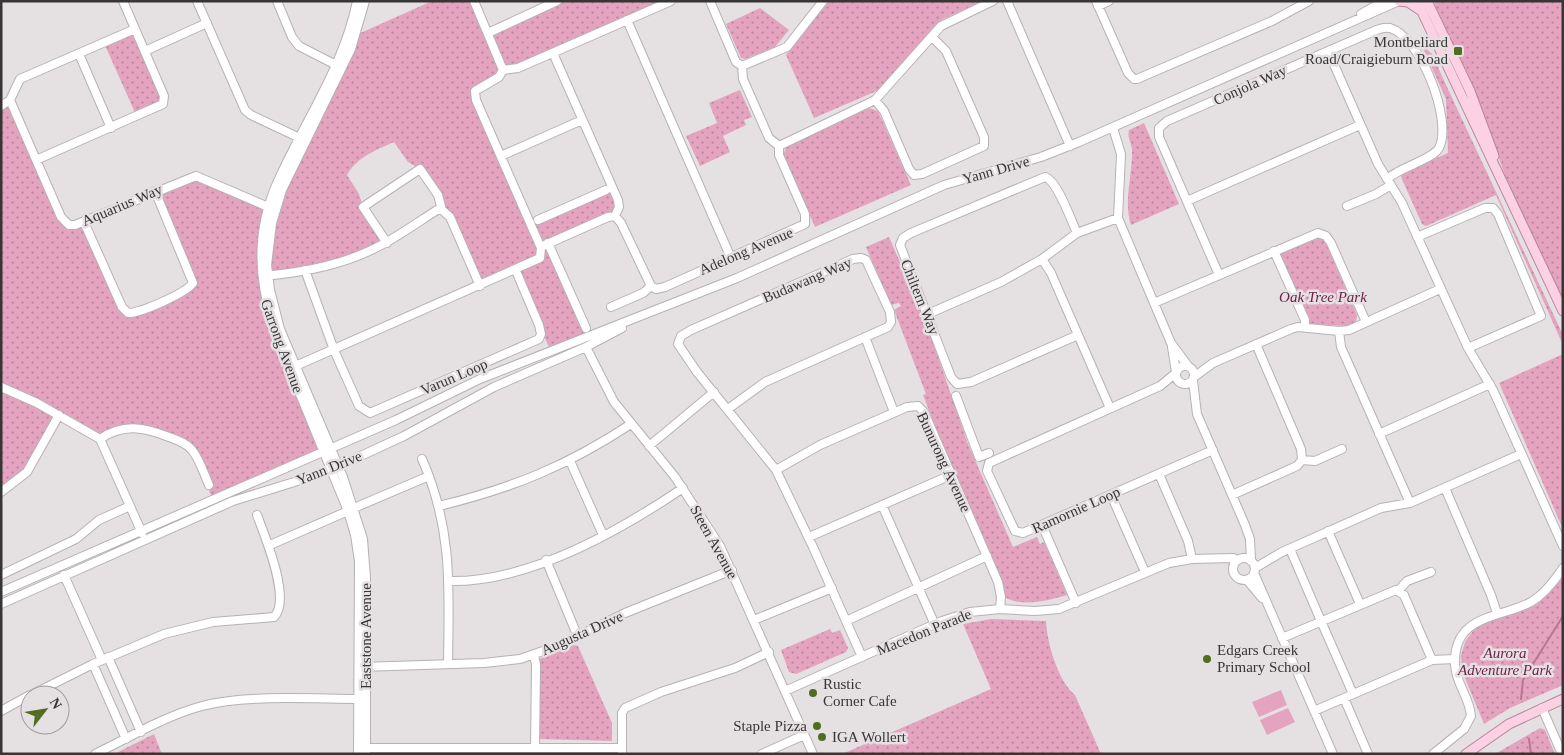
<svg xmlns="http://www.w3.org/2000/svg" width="1564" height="755" font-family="'Times New Roman',serif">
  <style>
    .grass { fill: #e4a4bf }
    .park { fill: url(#park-dots) }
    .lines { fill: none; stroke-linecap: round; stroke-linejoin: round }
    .stream { stroke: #b67793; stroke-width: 2 }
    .minor-casing { stroke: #b6b2b4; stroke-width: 10 }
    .major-casing { stroke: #b6869b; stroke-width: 11 }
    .minor { stroke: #fff; stroke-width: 8 }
    .major { stroke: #fdd0e3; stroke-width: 9 }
    .poi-dot { fill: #506d21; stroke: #e5e0e2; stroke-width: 2 }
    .labels { text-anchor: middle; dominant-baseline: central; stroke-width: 5; stroke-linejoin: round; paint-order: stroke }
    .poi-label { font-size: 15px; fill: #373536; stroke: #e5e0e2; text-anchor: start }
    .street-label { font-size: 15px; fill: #373536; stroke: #e5e0e2 }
    .park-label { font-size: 15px; font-style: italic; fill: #6e224a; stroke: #e5e0e2 }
  </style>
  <defs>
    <pattern id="park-dots" width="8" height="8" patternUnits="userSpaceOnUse" patternTransform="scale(1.25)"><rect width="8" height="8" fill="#e4a4bf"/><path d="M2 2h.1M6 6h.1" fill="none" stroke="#ba869c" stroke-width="1.8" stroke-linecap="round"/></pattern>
  </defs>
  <rect width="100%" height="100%" fill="#e5e0e2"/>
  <!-- grass -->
  <path class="grass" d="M1281 690 1287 705 1259 717 1252 702Z
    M1288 708 1295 722 1267 735 1260 720Z"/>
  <!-- park -->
  <path class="park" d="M432 1H474L503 70 475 93 530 222 612 188 618 202 615 216 545 245 586 338 551 352 516 271 480 286 450 217 420 169 408 162 394 142C376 150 357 157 347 175L359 194 363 207 387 243 359 256 268 276 275 209 356 35Z
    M565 1H662L514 68 504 69 490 34Z
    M826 1H983L941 20 879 90 814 118 786 55Z
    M1434 1H1563V300L1506 178 1483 113 1442 27Z
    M760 8 789 30 775 47 745 59 741 58 726 24Z
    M135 29 164 101 137 117 104 43Z
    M1421 44 1432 54 1447 87 1563 335V345L1496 195 1426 226 1422 224 1401 177 1403 173 1448 153 1446 99Z
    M740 90 752 117 744 120 746 125 723 136 730 152 700 166 686 136 717 123 709 103Z
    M10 100 64 222H84L122 306 133 313 193 283 155 191 189 177 269 207 261 276 323 451 213 499 189 448 142 427 100 439 59 415 27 472 1 492V106Z
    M869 108 878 111 911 185 815 227 783 155 787 145Z
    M1144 123 1179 204 1131 225C1123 201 1133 174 1132 149 1131 142 1127 137 1129 130Z
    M1316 236 1325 241 1357 315 1356 322 1346 326 1307 324 1279 253Z
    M889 237 925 319 968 444 1013 547 1037 537 1040 544 1044 542 1067 595C1050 600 1021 608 1005 597L1004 587 946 454 923 395 926 394 894 310 901 306 899 303 891 305 866 247Z
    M1563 354V529L1499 383Z
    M1563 578V685L1510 708 1484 724 1462 671 1461 656 1465 642 1473 631 1484 623 1536 605Z
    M991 619 1046 621C1047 643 1058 681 1075 695L1101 754H842L991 689 963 624Z
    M830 629 832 633 840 630 848 648 846 652 796 674 789 672 781 650Z
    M574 645 578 646 612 723V741L538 739 539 661 541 658Z
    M1540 728 1545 730 1555 754H1495Z
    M154 734 162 754H114Z"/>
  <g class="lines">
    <!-- stream -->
    <path class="stream" d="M1521 699 1523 680 1563 616
      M1529 739 1531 754"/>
    <!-- minor casing -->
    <g class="minor-casing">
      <path id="minor" d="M197 1 245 110 251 115 304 140
        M277 1 292 37 299 46 340 67
        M357 1C344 66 305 121 278 181 242 260 271 325 302 399 317 436 333 474 348 511L355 535 359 561 358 754
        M365 1 351 49 282 190 272 223 267 265 270 290 280 329 343 477 363 539 366 578V754
        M474 1 503 70
        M710 1 736 62 742 66 743 79 769 138 779 146
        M1007 1 1070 146
        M1096 1 1128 73 1134 79H1137L1272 21 1309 1
        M1098 6 1109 1
        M1361 14 1384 1
        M627 20 731 258
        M488 33 557 1
        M145 51 207 23
        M1328 51 1378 164 1402 203 1468 348
        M553 53 618 200 619 207 615 216 621 223 651 286
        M79 54 111 128
        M742 66 787 47 823 1
        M10 100 61 217 69 225H75L196 176 273 209
        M875 100 884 111 909 169 914 175 922 174 984 146V137L946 51 932 37
        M1 106 10 100 20 79 135 29
        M1113 128 1121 154 1118 218 1171 343 1188 366
        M779 146 875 100 941 26 993 1
        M501 156 582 120
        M36 160 163 104 164 96 123 1
        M1187 201 1360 125
        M1347 206 1376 194 1391 185
        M538 220 606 190
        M84 222 122 307 128 313C141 313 186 293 193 283L155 191
        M1077 233C1071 220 1057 180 1045 177L911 233 903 238 900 245 951 377 957 384 971 382 1078 335
        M1417 237 1485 208H1493L1498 214 1541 316 1468 348 1493 390 1563 546
        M387 243 363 207 420 169 438 195 442 210 450 217 480 286
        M548 243 586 328
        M545 245 608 217 615 216
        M1274 251 1305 320V327
        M305 270 334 350 359 406 370 413 539 339 541 334 539 325 516 271
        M1219 275 1159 137V128L1167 121 1372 32C1378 29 1384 27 1390 28 1421 37 1453 121 1439 148 1432 160 1400 167 1387 179
        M264 276C306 272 348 264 385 243 403 233 420 221 437 210H442
        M651 286 656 289 665 287 805 224V214L779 155V146
        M1154 303 1318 233 1326 236 1331 243 1366 322
        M611 307 643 293 651 286
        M928 314 1001 282 1042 259
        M1339 331 1341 347 1410 503
        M865 337 894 412
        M1256 344 1301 449 1302 460
        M586 347 614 402 675 477 720 546 813 754
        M1172 347 1176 372
        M1176 375a9 9 0 1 1 18 0a9 9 0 1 1-18 0Z
        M291 368 540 258 541 248 476 100 475 91 499 77 503 70 518 68 671 1
        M1176 373 1160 386 989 463 987 471 1015 531 1023 533 1213 450
        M1194 377 1213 363 1291 329 1298 327 1339 331 1349 330 1440 289
        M1193 381 1197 414 1245 525 1250 539 1251 561
        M1 387 37 403 100 439 142 533
        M956 396 979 457 989 453
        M1110 408 1051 273 1042 259 1077 233 1118 218
        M728 409 765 382 888 327 891 322 890 312 866 260 861 258 853 259 691 330 681 336 678 344 697 372 776 470 813 547 862 657
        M1379 434 1490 384
        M100 439C123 423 144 427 169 437 177 440 186 443 192 450 200 460 204 474 209 485
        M649 446 714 392
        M422 459C453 529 449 588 448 663
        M570 461 603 535
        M776 470 820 445 907 407 918 406 924 412 998 582 1001 597 1000 609
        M1159 474 1188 541 1192 559
        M1445 488 1491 595 1497 613
        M1 492 27 472 59 415
        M1111 495 1145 572
        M1232 495 1297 466 1302 460 1315 461 1342 449
        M882 505 935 625
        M439 506C513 488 567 466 631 424
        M354 508 429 476
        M1042 525 1076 603
        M1328 531 1360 604
        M809 537 951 475
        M270 545 348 511
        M1290 549 1321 621
        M1233 569a11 11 0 1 1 22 0a11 11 0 1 1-22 0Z
        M546 560 578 637
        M1255 568 1282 552 1381 508 1410 503 1521 454
        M1254 573 1333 754
        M1 575 76 539 99 520 130 506
        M64 575 102 660
        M1247 580 1262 598
        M448 581C528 583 618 532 683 488
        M1398 591 1407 581 1431 572
        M1 592 396 420 480 379 737 278 944 185 1041 157 1079 142 1399 1
        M1 604 233 501 307 478 354 459 404 436 494 387 586 347 622 328
        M754 620 832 588
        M846 621 987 556
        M1321 621 1353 694
        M1282 638 1396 590 1404 595 1432 660
        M534 655 536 665 535 748
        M108 657 141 732
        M93 664 126 739
        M361 667 484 663 520 659 560 645 625 613 732 570
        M785 691 942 621 970 612 1000 609 1035 611 1059 609 1169 563 1192 559 1233 558 1238 560
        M31 695 93 664 164 634 213 622 274 617C292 600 264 534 257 515
        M1344 698 1368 754
        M1542 708 1562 754
        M1 711 30 695
        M1314 711 1432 660 1455 659
        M363 748H622
        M95 754C130 737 165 716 202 706 247 694 314 699 361 699
        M622 754V713L625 708 661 692 735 668 769 652
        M762 754 804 735
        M1433 754 1464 729 1471 716C1470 698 1456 684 1455 665 1453 614 1499 619 1531 602 1543 595 1555 580 1563 568"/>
    </g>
    <!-- major casing -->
    <g class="major-casing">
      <path id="major" d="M1399 1 1408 2 1420 10
        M1417 1 1563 311
        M1427 1 1470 91 1494 156
        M1466 754 1509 724 1563 699"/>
    </g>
    <!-- minor -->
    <use href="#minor" class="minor"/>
    <!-- major -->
    <use href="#major" class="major"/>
  </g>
  <!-- markers -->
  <g class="poi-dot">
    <rect x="1453" y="46" width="10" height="10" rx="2.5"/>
    <circle cx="1207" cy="659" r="5"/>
    <circle cx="813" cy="693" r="5"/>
    <circle cx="817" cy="726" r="5"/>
    <circle cx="822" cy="737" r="5"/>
  </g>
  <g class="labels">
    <!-- poi labels -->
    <g class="poi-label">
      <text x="1448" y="42" text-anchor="end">Montbeliard<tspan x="1448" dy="17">Road/Craigieburn Road</tspan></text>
      <text x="1217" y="650">Edgars Creek<tspan x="1217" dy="17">Primary School</tspan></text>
      <text x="823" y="684">Rustic<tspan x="823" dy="17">Corner Cafe</tspan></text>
      <text x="807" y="726" text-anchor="end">Staple Pizza</text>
      <text x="832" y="737">IGA Wollert</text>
    </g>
    <!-- street labels -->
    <g class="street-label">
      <text transform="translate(1250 85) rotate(-24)">Conjola Way</text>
      <text transform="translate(996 170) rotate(-16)">Yann Drive</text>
      <text transform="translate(122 205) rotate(-23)">Aquarius Way</text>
      <text transform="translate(746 251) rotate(-23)">Adelong Avenue</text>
      <text transform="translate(807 280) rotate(-23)">Budawang Way</text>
      <text transform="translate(920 297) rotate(68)">Chiltern Way</text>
      <text transform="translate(282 346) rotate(70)">Garrong Avenue</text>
      <text transform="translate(454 377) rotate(-23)">Varun Loop</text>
      <text transform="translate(944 462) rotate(65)">Bunurong Avenue</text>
      <text transform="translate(329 468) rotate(-22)">Yann Drive</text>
      <text transform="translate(1076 510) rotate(-24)">Ramornie Loop</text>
      <text transform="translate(714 542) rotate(61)">Steen Avenue</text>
      <text transform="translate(924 632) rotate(-22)">Macedon Parade</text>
      <text transform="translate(582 633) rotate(-24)">Augusta Drive</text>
      <text transform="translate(366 636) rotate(-90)">Eaststone Avenue</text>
    </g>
    <!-- park labels -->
    <g class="park-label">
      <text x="1323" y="297">Oak Tree Park</text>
      <text x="1505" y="653">Aurora<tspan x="1505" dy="17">Adventure Park</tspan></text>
    </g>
  </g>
  <!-- border -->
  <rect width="1564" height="755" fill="none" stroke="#373536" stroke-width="5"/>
  <!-- north arrow -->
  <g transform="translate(45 710) rotate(59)"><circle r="24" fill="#e5e0e2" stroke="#9f9c9d"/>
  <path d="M0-4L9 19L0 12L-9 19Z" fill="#506d21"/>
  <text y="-8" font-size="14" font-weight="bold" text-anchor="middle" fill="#373536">N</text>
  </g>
</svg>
